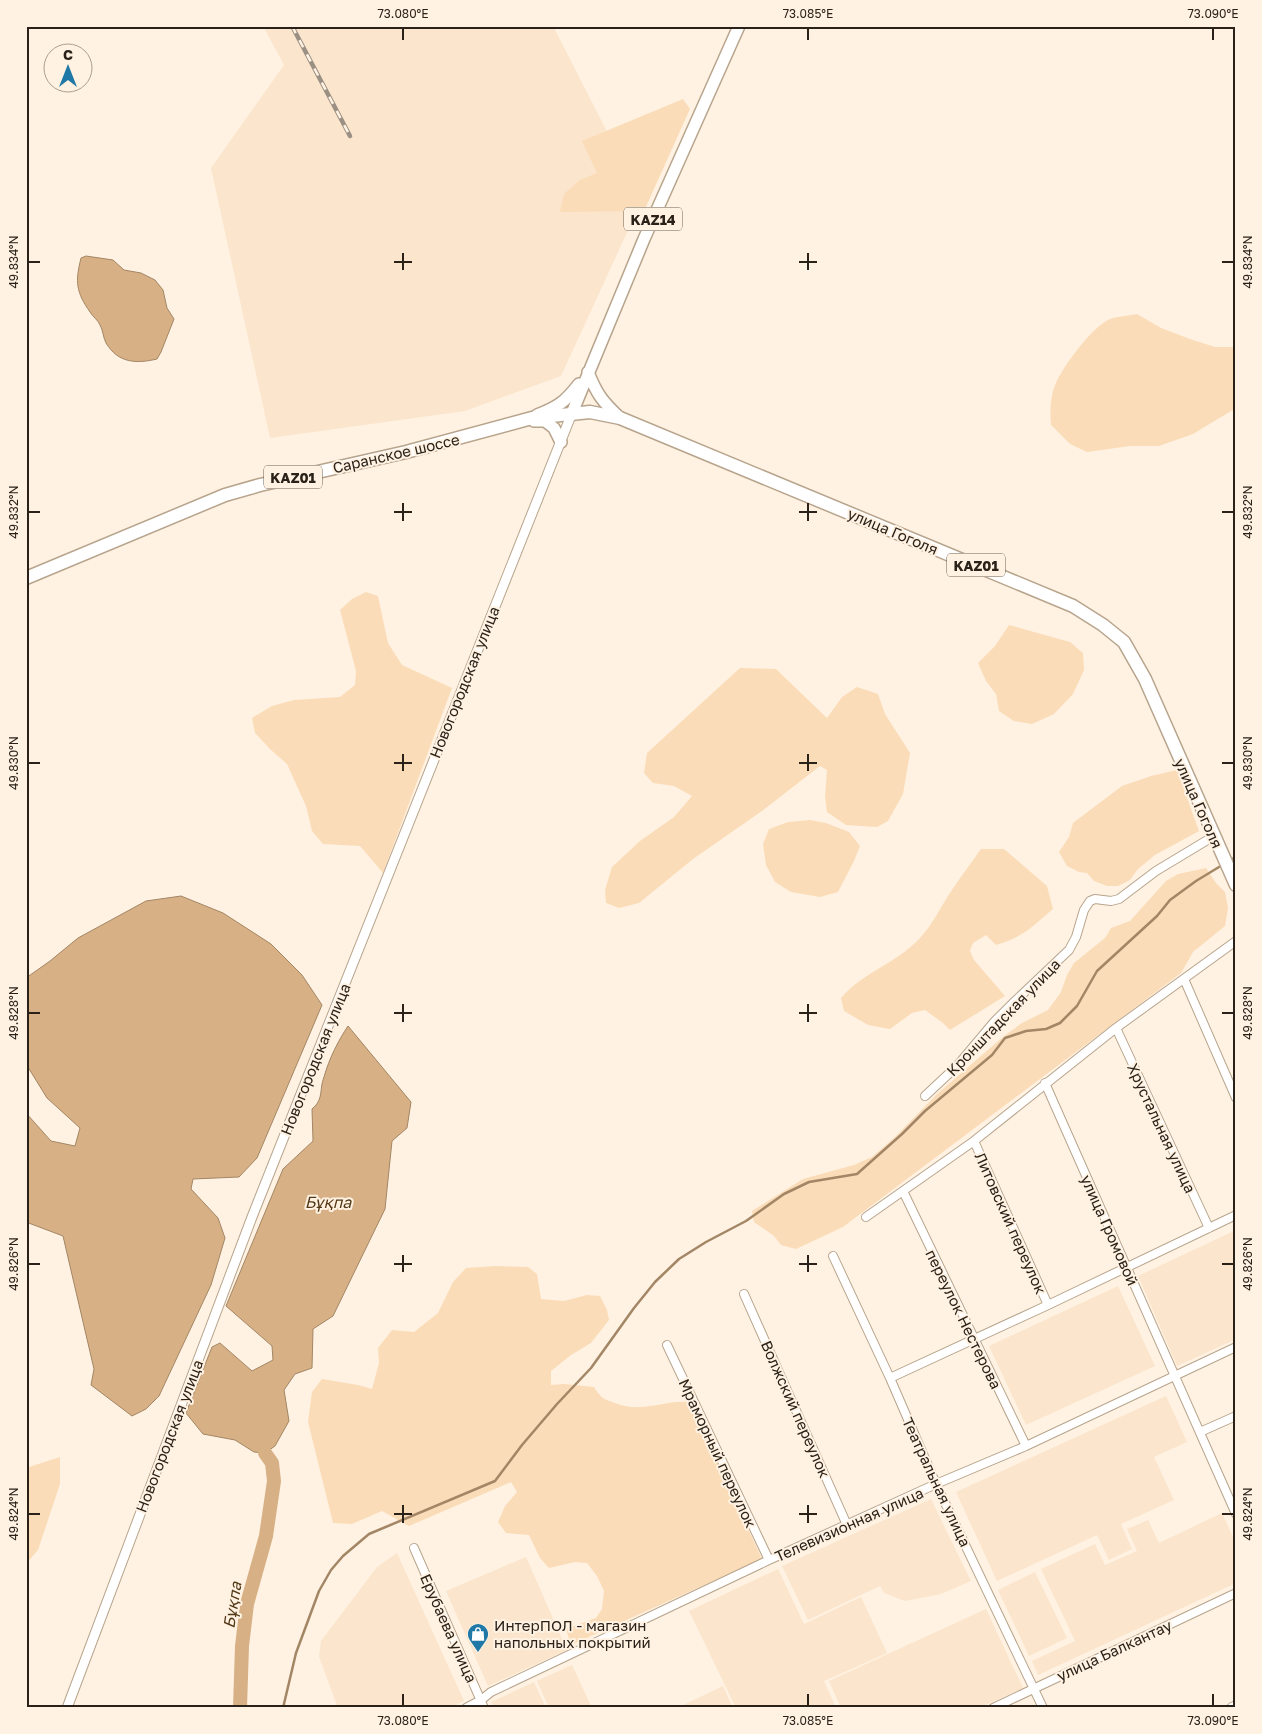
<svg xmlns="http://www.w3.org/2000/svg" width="1262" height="1734" font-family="'Golos Text',sans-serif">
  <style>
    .built { fill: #fbe5cc }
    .green { fill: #fbdcb8 }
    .water { fill: #d7b185; stroke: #a38665 }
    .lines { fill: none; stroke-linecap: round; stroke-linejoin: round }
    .stream { stroke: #a38665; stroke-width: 2.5 }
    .river { stroke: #d7b185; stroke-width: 14 }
    .minor-casing { stroke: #b8a48c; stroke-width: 10 }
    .tertiary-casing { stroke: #b8a48c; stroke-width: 11 }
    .secondary-casing { stroke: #b8a48c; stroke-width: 12 }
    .primary-casing { stroke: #b8a48c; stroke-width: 14 }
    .trunk-casing { stroke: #b8a48c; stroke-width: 15 }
    .minor { stroke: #fff; stroke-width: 8 }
    .tertiary { stroke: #fff; stroke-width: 9 }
    .secondary { stroke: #fff; stroke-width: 10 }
    .primary { stroke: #fff; stroke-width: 11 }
    .trunk { stroke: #fff; stroke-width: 12 }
    .rail-casing { stroke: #9b9084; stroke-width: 4.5 }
    .rail { stroke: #fff2e2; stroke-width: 2.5; stroke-dasharray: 8; stroke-linecap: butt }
    .ticks { fill: none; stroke: #2a2219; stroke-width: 2 }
    .labels { text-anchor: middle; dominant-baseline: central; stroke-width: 4; stroke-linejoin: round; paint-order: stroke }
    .shield { fill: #fff2e2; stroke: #6a6055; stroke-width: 1 }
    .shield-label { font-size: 14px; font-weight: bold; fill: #2a2219 }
    .street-label { font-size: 15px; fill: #2a2219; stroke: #fff2e2 }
    .poi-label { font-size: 15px; fill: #2a2219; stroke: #fff2e2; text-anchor: start }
    .water-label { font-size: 16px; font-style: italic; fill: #533916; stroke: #fff2e2 }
    .neatline { fill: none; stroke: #2a2219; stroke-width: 2 }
    .ticks-label { font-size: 12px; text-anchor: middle; fill: #2a2219 }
  </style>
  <rect width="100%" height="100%" fill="#fff2e2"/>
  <!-- built -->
  <path class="built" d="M263 26H553L642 200 561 376 465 411 270 438 211 168 284 65Z
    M1236 1230V1339L1177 1366 1138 1276Z
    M1118 1286 1155 1366 1026 1425 989 1346Z
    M1166 1396 1187 1442 1154 1457 1174 1500 1121 1524 1132 1549 1109 1560 1097 1535 997 1581 956 1492Z
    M931 1499 971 1581 941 1594 905 1601 884 1593 880 1586 808 1620 782 1566Z
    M1222 1513 1236 1543V1583L1038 1675 1032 1661 1075 1641 1041 1569 1095 1544 1105 1565 1137 1551 1127 1529 1148 1520 1159 1543Z
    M397 1553 464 1701 450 1708H338L319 1657 321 1641 377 1567Z
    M526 1557 567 1650 488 1686 446 1591Z
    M778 1569 804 1624 861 1597 887 1653 824 1681 836 1708H736L689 1611Z
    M1035 1572 1067 1638 1029 1656 998 1590Z
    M986 1609 1023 1688 979 1708H841L829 1681Z
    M572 1665 592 1708H549L537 1681Z
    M534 1682 546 1708H494L491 1702Z
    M723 1686 733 1708H677Z"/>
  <!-- green -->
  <path class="green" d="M683 99 690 109 644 211 560 212 564 194 580 180 597 173 582 141Z
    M1137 314 1161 328 1190 339 1215 347H1236V408L1193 434 1159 446H1130L1087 452 1070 444 1051 425C1050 412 1050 396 1056 383 1063 366 1093 326 1110 319 1118 316 1128 316 1137 314Z
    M366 592 378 596 388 643 402 665 452 688 383 873 360 846 323 844 312 831 306 806 287 764 271 750 255 733 252 718 272 706 294 700 340 697 355 685 356 671 340 610 352 599Z
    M1009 625 1070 642 1083 653 1084 670 1073 694 1054 714 1032 724 1014 721 999 711 996 694 986 681 978 663 995 646Z
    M740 668 776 669 827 718 842 697 857 687 878 694 885 714 910 753 903 794 888 821 877 827 846 825 827 812 825 797 827 770 820 766 762 811 693 859 639 903 619 908 606 903 605 890 612 867 640 841 674 817 692 796 674 786 653 783 644 773 647 753Z
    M1177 770 1199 831 1155 855 1138 869 1130 880 1118 886H1107L1094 881 1087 873 1079 872 1067 866 1059 852 1069 837 1073 823 1122 786 1151 776Z
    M810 820 826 823 849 832 860 846 854 861 838 892 820 897 791 892 775 882 766 865 763 844 769 829 788 822Z
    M981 849H1004L1047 886 1053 909C1033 926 1022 938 996 945L986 935 973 943 970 951 974 960 1005 996 950 1030 943 1023 925 1010 912 1013 890 1029 868 1025 844 1011 841 998C862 973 897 963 920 938 932 925 939 910 948 896 958 880 970 865 981 849Z
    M1206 868 1216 883 1225 892 1228 908 1225 926 1193 952 1181 973 843 1227 796 1249 781 1245 774 1236 754 1222 752 1211 803 1179 854 1165 872 1157 895 1137 936 1095 1004 1036 1022 1023 1048 1010 1061 992 1067 975 1074 963 1105 938 1111 928 1130 921 1166 881 1178 874Z
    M495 1266 528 1267 537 1274 541 1299 564 1301 587 1295 600 1296 607 1310 609 1320 591 1343 571 1355 551 1371V1385L564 1384 594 1387C601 1398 603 1399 615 1403 642 1414 663 1400 689 1402L762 1559 571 1645 566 1629 596 1618 602 1609 604 1591 597 1576 587 1563 575 1562 549 1568 540 1558 529 1535 506 1533 498 1522 505 1506 517 1492 511 1482 409 1526 382 1511 352 1524 333 1523 308 1422 312 1392 322 1379 358 1385 372 1389 379 1363 378 1348 392 1330 414 1332 438 1313 453 1282 466 1268Z
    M60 1457V1484L38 1550 26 1564V1468Z"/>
  <!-- water -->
  <path class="water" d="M86 256 113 260 124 270 141 273 155 280 163 290 167 308 174 319 161 352 157 359C136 364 118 363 106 343 103 337 103 330 100 325 98 320 93 317 90 312 76 292 75 282 81 258Z
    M181 896 223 913 271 944 302 975 322 1005 257 1158 239 1177 193 1179 191 1189 218 1218 225 1238 211 1285 159 1396 146 1409 132 1416 91 1385 94 1369 63 1236 26 1222V1113L51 1141 75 1146 80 1128 47 1098 26 1064V978L50 961 78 938 146 901Z
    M348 1026 411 1102 407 1128 392 1141 385 1209 333 1316 313 1329 312 1368 295 1374 284 1390 289 1421 275 1446 265 1453 254 1452 235 1440 203 1434 186 1413 212 1347 220 1343 252 1371 273 1360 272 1346 226 1306 283 1169 313 1141 312 1109C324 1099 319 1090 324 1077 329 1059 338 1041 348 1026Z"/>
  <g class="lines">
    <!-- stream -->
    <path class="stream" d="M1232 859 1236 857
      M283 1708 296 1653 319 1591 331 1570 343 1556 369 1534 495 1481 522 1445 557 1404 591 1368 634 1308 655 1282 679 1259 706 1242 746 1221 784 1194 809 1182 857 1174 902 1134 925 1111 992 1055 1005 1038 1026 1031 1046 1029 1060 1023 1077 1006 1097 971 1157 916 1170 900 1196 881 1219 867"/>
    <!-- river -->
    <path class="river" d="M240 1708 242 1646 247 1604 266 1536 274 1481 272 1463 265 1453"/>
    <!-- minor casing -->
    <g class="minor-casing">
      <path id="minor" d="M1184 979 1236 1098
        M1116 1028 1209 1228
        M1045 1083 1236 1514
        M925 1096 957 1066 994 1022 1013 1003 1069 950 1076 937 1084 910 1090 901 1095 899 1111 901 1119 899 1156 871 1214 836
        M974 1141 1048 1305
        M903 1191 1026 1446
        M866 1217 974 1141 1116 1028 1236 941
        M833 1256 890 1378 936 1484 1043 1708
        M744 1294 847 1525
        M667 1345 769 1560
        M890 1378 1048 1305 1236 1215
        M1200 1432 1236 1416
        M414 1548 484 1708
        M466 1708 481 1700 491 1692 769 1560 936 1484 1026 1446 1236 1347
        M993 1708 1236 1593"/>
    </g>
    <!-- tertiary casing -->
    <g class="tertiary-casing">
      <path id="tertiary" d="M67 1708 252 1217 572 413"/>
    </g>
    <!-- secondary casing -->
    <g class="secondary-casing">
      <path id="secondary" d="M1232 1708 1236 1706"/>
    </g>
    <!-- primary casing -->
    <g class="primary-casing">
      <path id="primary" d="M588 372C597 395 603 402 620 418
        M572 413 644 239 739 26
        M537 415C558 407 565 402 579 384
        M534 421H545L554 428 561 442"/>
    </g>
    <!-- trunk casing -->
    <g class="trunk-casing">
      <path id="trunk" d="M26 578 225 495 260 485 406 452 532 418 590 412 620 418 1073 606 1103 625 1124 642 1145 679 1236 885"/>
    </g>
    <!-- minor -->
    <use href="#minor" class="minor"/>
    <!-- tertiary -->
    <use href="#tertiary" class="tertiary"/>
    <!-- secondary -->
    <use href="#secondary" class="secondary"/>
    <!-- primary -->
    <use href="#primary" class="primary"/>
    <!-- trunk -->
    <use href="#trunk" class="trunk"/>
    <!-- rail casing -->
    <g class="rail-casing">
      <path id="rail" d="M292 26 350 136"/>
    </g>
    <!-- rail -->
    <use href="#rail" class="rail"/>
  </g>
  <!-- ticks -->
  <path class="ticks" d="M403 28V40M808 28V40M1213 28V40M403 253V270M808 253V270M28 262H40M394 262H412M799 262H817M1222 262H1234M403 503V521M808 503V521M28 512H40M394 512H412M799 512H817M1222 512H1234M403 754V771M808 754V771M28 763H40M394 763H412M799 763H817M1222 763H1234M403 1004V1022M808 1004V1022M28 1013H40M394 1013H412M799 1013H817M1222 1013H1234M403 1255V1272M808 1255V1272M28 1264H40M394 1264H412M799 1264H817M1222 1264H1234M403 1505V1523M808 1505V1523M28 1514H40M394 1514H412M799 1514H817M1222 1514H1234M403 1694V1706M808 1694V1706M1213 1694V1706"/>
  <!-- icons -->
  <defs>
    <g id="shop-pin" transform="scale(1.125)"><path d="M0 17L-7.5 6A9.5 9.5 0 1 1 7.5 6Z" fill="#1f78a6" stroke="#fff2e2"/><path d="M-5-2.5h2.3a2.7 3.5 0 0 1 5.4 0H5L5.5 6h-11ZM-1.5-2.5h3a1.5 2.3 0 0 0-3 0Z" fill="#fff"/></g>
  </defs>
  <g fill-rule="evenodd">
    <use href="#shop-pin" x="478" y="1634"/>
  </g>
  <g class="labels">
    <!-- shield labels -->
    <g class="shield">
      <rect x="624" y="207.5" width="58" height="23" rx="4"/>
      <rect x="264" y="465.5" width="58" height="23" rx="4"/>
      <rect x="947" y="553.5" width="58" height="23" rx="4"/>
    </g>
    <g class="shield-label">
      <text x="653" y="219">KAZ14</text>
      <text x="293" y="477">KAZ01</text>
      <text x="976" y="565">KАZ01</text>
    </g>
    <!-- street labels -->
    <g class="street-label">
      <text transform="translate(396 453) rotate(-13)">Саранское шоссе</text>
      <text transform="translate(893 531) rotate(23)">улица Гоголя</text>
      <text transform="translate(464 682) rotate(-68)">Новогородская улица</text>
      <text transform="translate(1199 803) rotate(66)">улица Гоголя</text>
      <text transform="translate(1003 1017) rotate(-46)">Кронштадская улица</text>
      <text transform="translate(315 1059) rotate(-68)">Новогородская улица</text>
      <text transform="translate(1162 1128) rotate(65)">Хрустальная улица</text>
      <text transform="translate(1011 1223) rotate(66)">Литовский переулок</text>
      <text transform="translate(1110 1230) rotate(66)">улица Громовой</text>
      <text transform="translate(964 1319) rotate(64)">переулок Нестерова</text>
      <text transform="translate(796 1409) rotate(66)">Волжский переулок</text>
      <text transform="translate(169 1436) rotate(-69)">Новогородская улица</text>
      <text transform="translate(718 1453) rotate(65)">Мраморный переулок</text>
      <text transform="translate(937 1482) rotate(65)">Театральная улица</text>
      <text transform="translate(849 1524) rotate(-24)">Телевизионная улица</text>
      <text transform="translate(449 1628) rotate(66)">Ерубаева улица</text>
      <text transform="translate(1114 1650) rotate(-25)">улица Балкантау</text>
    </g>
    <!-- poi labels -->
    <g class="poi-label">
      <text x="494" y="1625">ИнтерПОЛ - магазин<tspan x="494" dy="17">напольных покрытий</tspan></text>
    </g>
    <!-- water labels -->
    <g class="water-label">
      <text x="328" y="1202">Бұқпа</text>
      <text transform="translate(232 1605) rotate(-81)">Бұқпа</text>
    </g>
  </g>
  <!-- border -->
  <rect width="1262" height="1734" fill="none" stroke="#fff2e2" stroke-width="55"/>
  <!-- north arrow -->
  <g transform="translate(68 68)"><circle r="24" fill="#fff2e2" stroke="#aa9f92"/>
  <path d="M0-4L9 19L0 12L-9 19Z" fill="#1f78a6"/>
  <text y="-8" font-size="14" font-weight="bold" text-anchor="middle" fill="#2a2219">С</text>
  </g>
  <rect x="28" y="28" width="1206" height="1678" class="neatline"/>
  <g class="ticks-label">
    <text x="403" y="18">73.080°E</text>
    <text x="808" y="18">73.085°E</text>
    <text x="1213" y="18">73.090°E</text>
    <text transform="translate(14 262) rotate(-90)" y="4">49.834°N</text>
    <text transform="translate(1248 262) rotate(-90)" y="4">49.834°N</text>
    <text transform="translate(14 512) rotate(-90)" y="4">49.832°N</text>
    <text transform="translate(1248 512) rotate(-90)" y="4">49.832°N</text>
    <text transform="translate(14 763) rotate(-90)" y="4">49.830°N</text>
    <text transform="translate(1248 763) rotate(-90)" y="4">49.830°N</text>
    <text transform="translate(14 1013) rotate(-90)" y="4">49.828°N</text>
    <text transform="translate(1248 1013) rotate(-90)" y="4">49.828°N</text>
    <text transform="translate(14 1264) rotate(-90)" y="4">49.826°N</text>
    <text transform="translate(1248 1264) rotate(-90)" y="4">49.826°N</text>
    <text transform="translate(14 1514) rotate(-90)" y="4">49.824°N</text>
    <text transform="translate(1248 1514) rotate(-90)" y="4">49.824°N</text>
    <text x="403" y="1725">73.080°E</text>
    <text x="808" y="1725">73.085°E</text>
    <text x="1213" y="1725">73.090°E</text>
  </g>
</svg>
